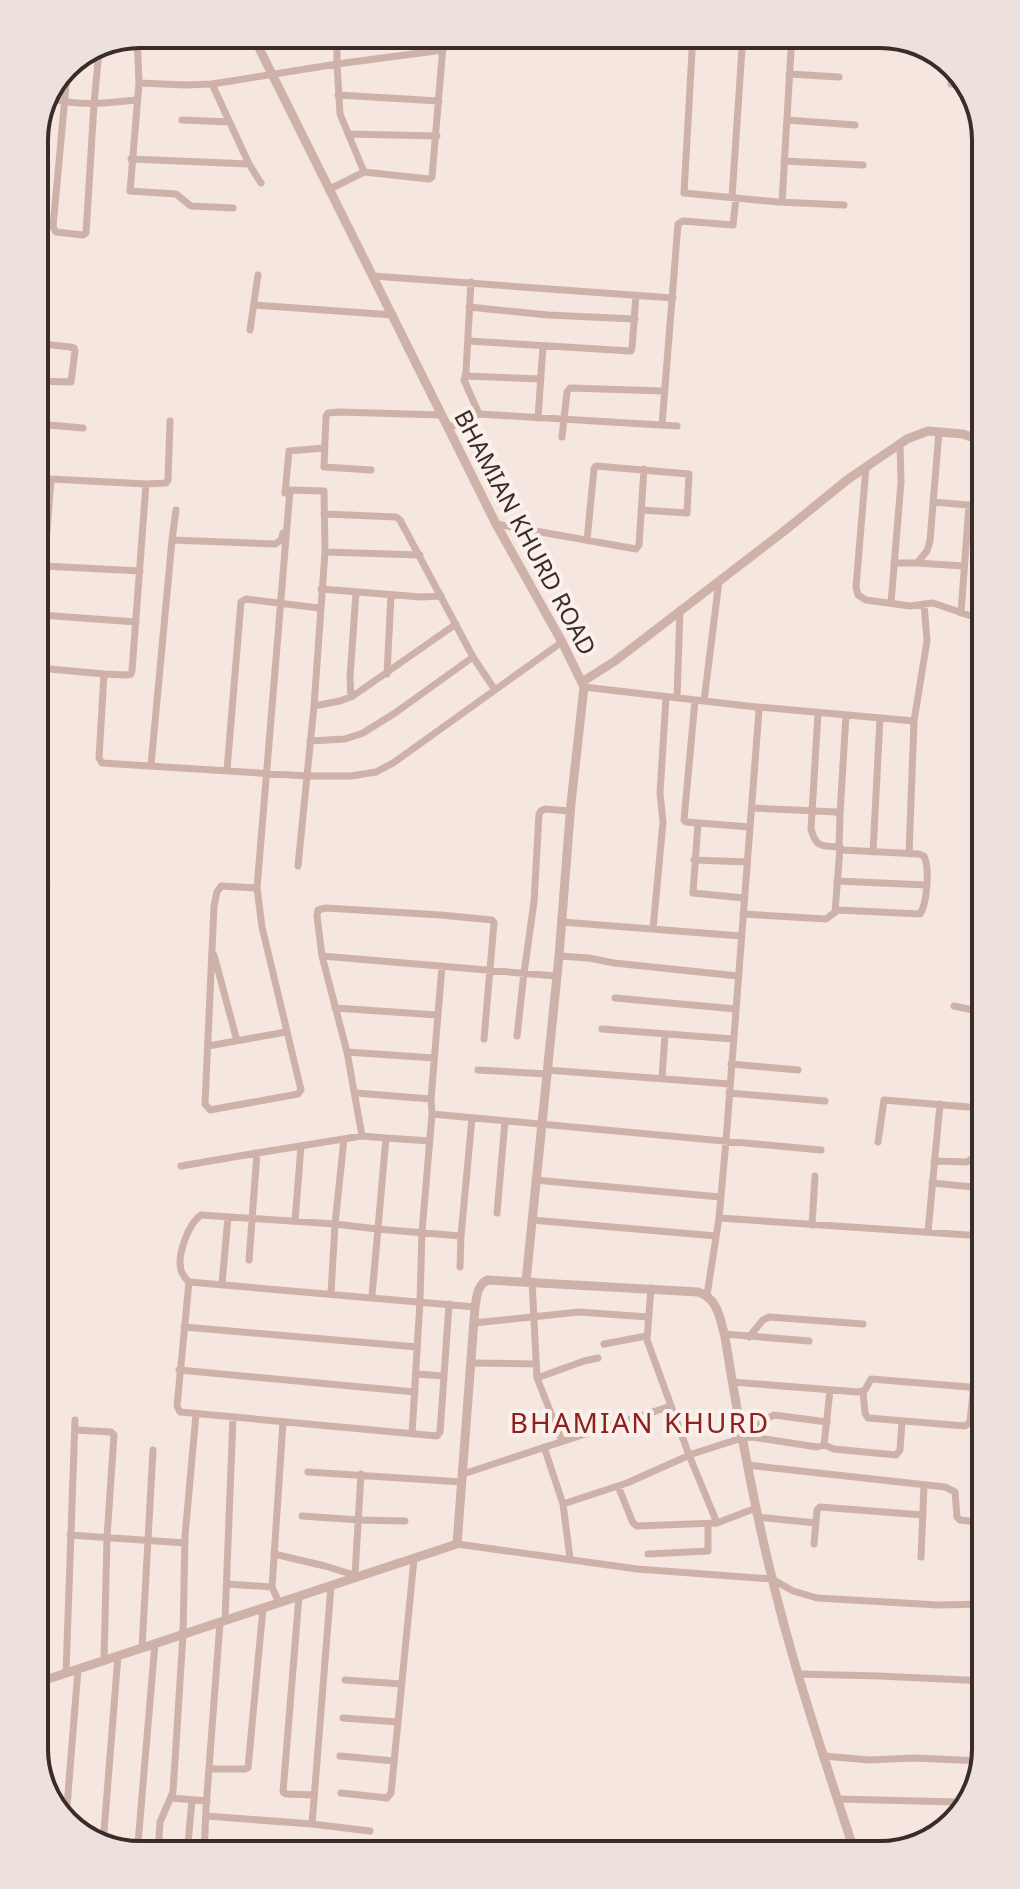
<svg xmlns="http://www.w3.org/2000/svg" width="1020" height="1889" font-family="'Noto Sans',sans-serif">
  <style>
    .lines { fill: none; stroke-linecap: round; stroke-linejoin: round }
    .minor { stroke: #ceb2a9; stroke-width: 7 }
    .tertiary { stroke: #ceb2a9; stroke-width: 9 }
    .labels { text-anchor: middle; dominant-baseline: central; stroke-width: 8; stroke-linejoin: round; paint-order: stroke }
    .street-label { font-size: 24px; fill: #3b2b29; stroke: #fbf1ec }
    .quarter-label { font-size: 28px; letter-spacing: 2px; fill: #90201c; stroke: #fbf1ec }
    .rim { fill: none; stroke: #3b2b29; stroke-width: 4 }
  </style>
  <rect width="100%" height="100%" fill="#f5e6df"/>
  <g class="lines">
    <!-- minor -->
    <path class="minor" d="M693 34 684 193 778 202 844 205
      M137 36 139 83 130 191 176 194 191 206 233 208
      M530 42 578 34
      M417 53 418 34
      M68 64 53 227 56 232 83 235 86 233 94 104 99 51
      M952 66 951 84 968 86
      M789 74 839 77
      M139 83 185 85 212 84 337 64V34
      M212 84 249 164 261 183
      M338 95 439 101
      M51 98C78 107 108 103 136 100
      M182 120 229 122
      M787 120 855 125
      M349 134 437 136
      M131 159 249 164
      M784 161 863 165
      M364 172 340 114 337 64 443 50
      M330 189 364 172 429 179 432 177 444 34
      M732 197 743 34
      M782 202 792 34
      M373 276 673 298
      M471 282 466 372 464 380 479 414
      M254 305 393 315
      M469 307 548 315 635 319
      M250 330 258 275
      M468 341 631 351 632 348 636 295
      M35 343 70 347 74 348 75 351 71 382 35 381
      M465 376 540 379
      M538 418 543 346
      M662 425 678 224 683 221 733 225 736 198
      M448 428 479 414 677 426
      M562 437 567 392 570 388 664 391
      M36 440 37 424 83 428
      M866 467 856 587 858 595 866 600 910 606 933 603 980 619
      M371 470 324 467 326 416 328 413 339 412 441 415
      M36 474 51 479
      M146 484 132 671 131 674 127 675 104 674 99 758 102 763 307 776H351L376 772 393 763 562 642
      M285 493 289 451 324 448
      M933 502 980 506
      M176 510 172 540 275 544 281 540 283 533
      M324 514 396 517 400 520 473 657 495 690
      M496 524 636 549 639 545 644 469
      M587 540 594 469 596 466 689 474 687 513 641 510
      M325 552 420 555
      M894 563H917L927 551 930 541 939 431
      M917 563 964 566
      M44 566 140 571
      M321 589 421 597 441 596
      M891 603 901 482 900 444
      M961 613 969 505
      M41 615 136 622
      M37 659 51 479 146 484 166 483 168 480 170 421
      M37 666 39 668 104 674
      M387 674 391 595
      M584 687 756 707 759 710 726 1141 719 1218 707 1295
      M351 697 350 678 356 592
      M677 698 680 610
      M695 700 684 820 686 822 750 827
      M704 701 719 581
      M314 706 340 701 353 696 456 624
      M758 707 914 721
      M818 713 811 829C816 848 822 846 839 847
      M310 741 345 739 363 733 395 713 473 657
      M151 765 172 540
      M227 770 241 602 246 599 319 608
      M840 814 846 715
      M698 823 693 893 744 898
      M873 852 880 718
      M909 854 914 721 927 641 924 604
      M694 860 747 862
      M837 881 926 885
      M38 882 47 883
      M257 888 221 886 217 892 214 906 205 1104 210 1110 298 1094 301 1090 262 927 257 888 290 490 324 491 325 552 314 706 298 866
      M835 912 840 848
      M743 914 826 919 838 910 920 914C927 904 930 868 924 856L919 854 842 850 839 845 840 816 837 812 752 808
      M562 922 741 936
      M653 929 663 822 660 793 666 697
      M214 955 237 1041
      M322 956 556 976
      M559 956 589 958 614 963 738 976
      M615 998 736 1009
      M954 1006 982 1012
      M335 1008 437 1015
      M602 1029 733 1039
      M517 1036 524 973 534 902 539 814 541 811 545 809 570 811
      M208 1046 286 1032
      M347 1052 434 1058
      M731 1064 798 1070
      M478 1070 547 1074
      M547 1070 730 1084
      M662 1078 665 1034
      M356 1093 431 1099
      M729 1093 825 1101
      M432 1114 821 1150
      M362 1136 347 1052 322 956 317 916 318 910 326 908 441 915 492 920 494 923 484 1039
      M878 1142 884 1100 980 1108
      M934 1161 967 1162 974 1157 977 1140 983 1067
      M181 1166 257 1153
      M535 1180 720 1197
      M932 1183 983 1188
      M497 1213 505 1121
      M719 1218 983 1236
      M532 1220 716 1236
      M295 1221 301 1146
      M812 1225 815 1176
      M928 1232 940 1104
      M249 1260 257 1153 362 1136 386 1138
      M460 1267 461 1236 472 1118
      M532 1281 537 1378 562 1441
      M189 1282C186 1279 182 1274 181 1270 177 1255 188 1224 201 1215L335 1224 377 1229 461 1236
      M222 1284 228 1217
      M651 1288 647 1340 689 1455 717 1523
      M331 1293 335 1224 344 1139
      M372 1296 386 1138 430 1141
      M474 1323 579 1312 648 1317
      M184 1327 417 1347
      M724 1334 809 1341
      M749 1337 763 1320 769 1317 863 1324
      M604 1344 646 1336
      M471 1363 536 1364
      M179 1370 415 1392
      M416 1374 444 1376 449 1304
      M444 1376 440 1432 437 1436 180 1412 177 1406 189 1282 475 1307
      M537 1378 584 1361 598 1358
      M732 1382 858 1392 865 1390 871 1379 969 1387 972 1389 973 1392 970 1422 965 1426 868 1418 865 1413 863 1392
      M75 1430 111 1432 114 1435 107 1537 104 1661
      M412 1434 420 1301 422 1232 432 1114 431 1099 442 966
      M749 1437C756 1428 762 1420 774 1415L827 1422
      M824 1445 834 1449 896 1455 900 1450 902 1421
      M544 1447 563 1504
      M747 1465 945 1487 955 1492 957 1517 960 1520 985 1523
      M308 1472 462 1482
      M463 1474 671 1406
      M618 1486 633 1523 637 1526 717 1523 756 1508
      M302 1516 359 1520 405 1521
      M758 1517 816 1523
      M70 1535 185 1543
      M457 1544 637 1569 772 1579 793 1591 817 1598 938 1605 985 1604
      M814 1544 817 1510 820 1507 923 1515
      M274 1554 325 1566 357 1576
      M648 1554 708 1551V1524
      M921 1557 924 1485
      M570 1558 563 1504 627 1483 692 1454 742 1438 752 1437 817 1447 824 1445 830 1390
      M355 1575 361 1474
      M227 1584 272 1587
      M299 1596 283 1792 286 1794 314 1795
      M279 1603 272 1587 283 1422
      M225 1620 233 1417
      M142 1648 153 1450
      M66 1673 75 1420
      M798 1674 879 1676 986 1681
      M345 1680 402 1684
      M343 1718 398 1722
      M340 1756 394 1761
      M824 1756 869 1760 914 1758 982 1761
      M209 1769H245L248 1768 263 1608
      M341 1793 387 1798 391 1793 414 1559
      M171 1798 207 1801
      M838 1799 958 1802
      M206 1816 312 1824 370 1831
      M66 1819 78 1669
      M312 1824 331 1586
      M941 1830C948 1815 959 1794 974 1787
      M103 1844 118 1656
      M922 1846 934 1828 943 1820
      M187 1854 192 1800
      M204 1854 206 1808 220 1622
      M137 1855 155 1643
      M158 1855 160 1822 173 1792 183 1634 185 1536 196 1414"/>
    <!-- tertiary -->
    <path class="tertiary" d="M252 34 496 524 562 642 584 687 571 803 559 956 526 1281
      M582 682 615 661 783 532 847 480 907 439 928 431 963 434 979 440
      M42 1681 457 1544 475 1307C477 1296 477 1286 487 1280L698 1292C718 1298 720 1319 725 1337 738 1418 752 1498 772 1578 794 1669 824 1758 853 1847"/>
  </g>
  <g class="labels">
    <!-- street labels -->
    <g class="street-label">
      <text transform="translate(526 532) rotate(62)">BHAMIAN KHURD ROAD</text>
    </g>
    <!-- quarter labels -->
    <g class="quarter-label">
      <text x="640" y="1422">BHAMIAN KHURD</text>
    </g>
  </g>
  <!-- crop -->
  <path d="M0 0H1020V1889H0ZM140 48H880A92 92 0 0 1 972 140V1749A92 92 0 0 1 880 1841H140A92 92 0 0 1 48 1749V140A92 92 0 0 1 140 48Z" fill="#ece1dc" fill-rule="evenodd"/>
  <path class="rim" d="M140 48H880A92 92 0 0 1 972 140V1749A92 92 0 0 1 880 1841H140A92 92 0 0 1 48 1749V140A92 92 0 0 1 140 48Z"/>
</svg>
